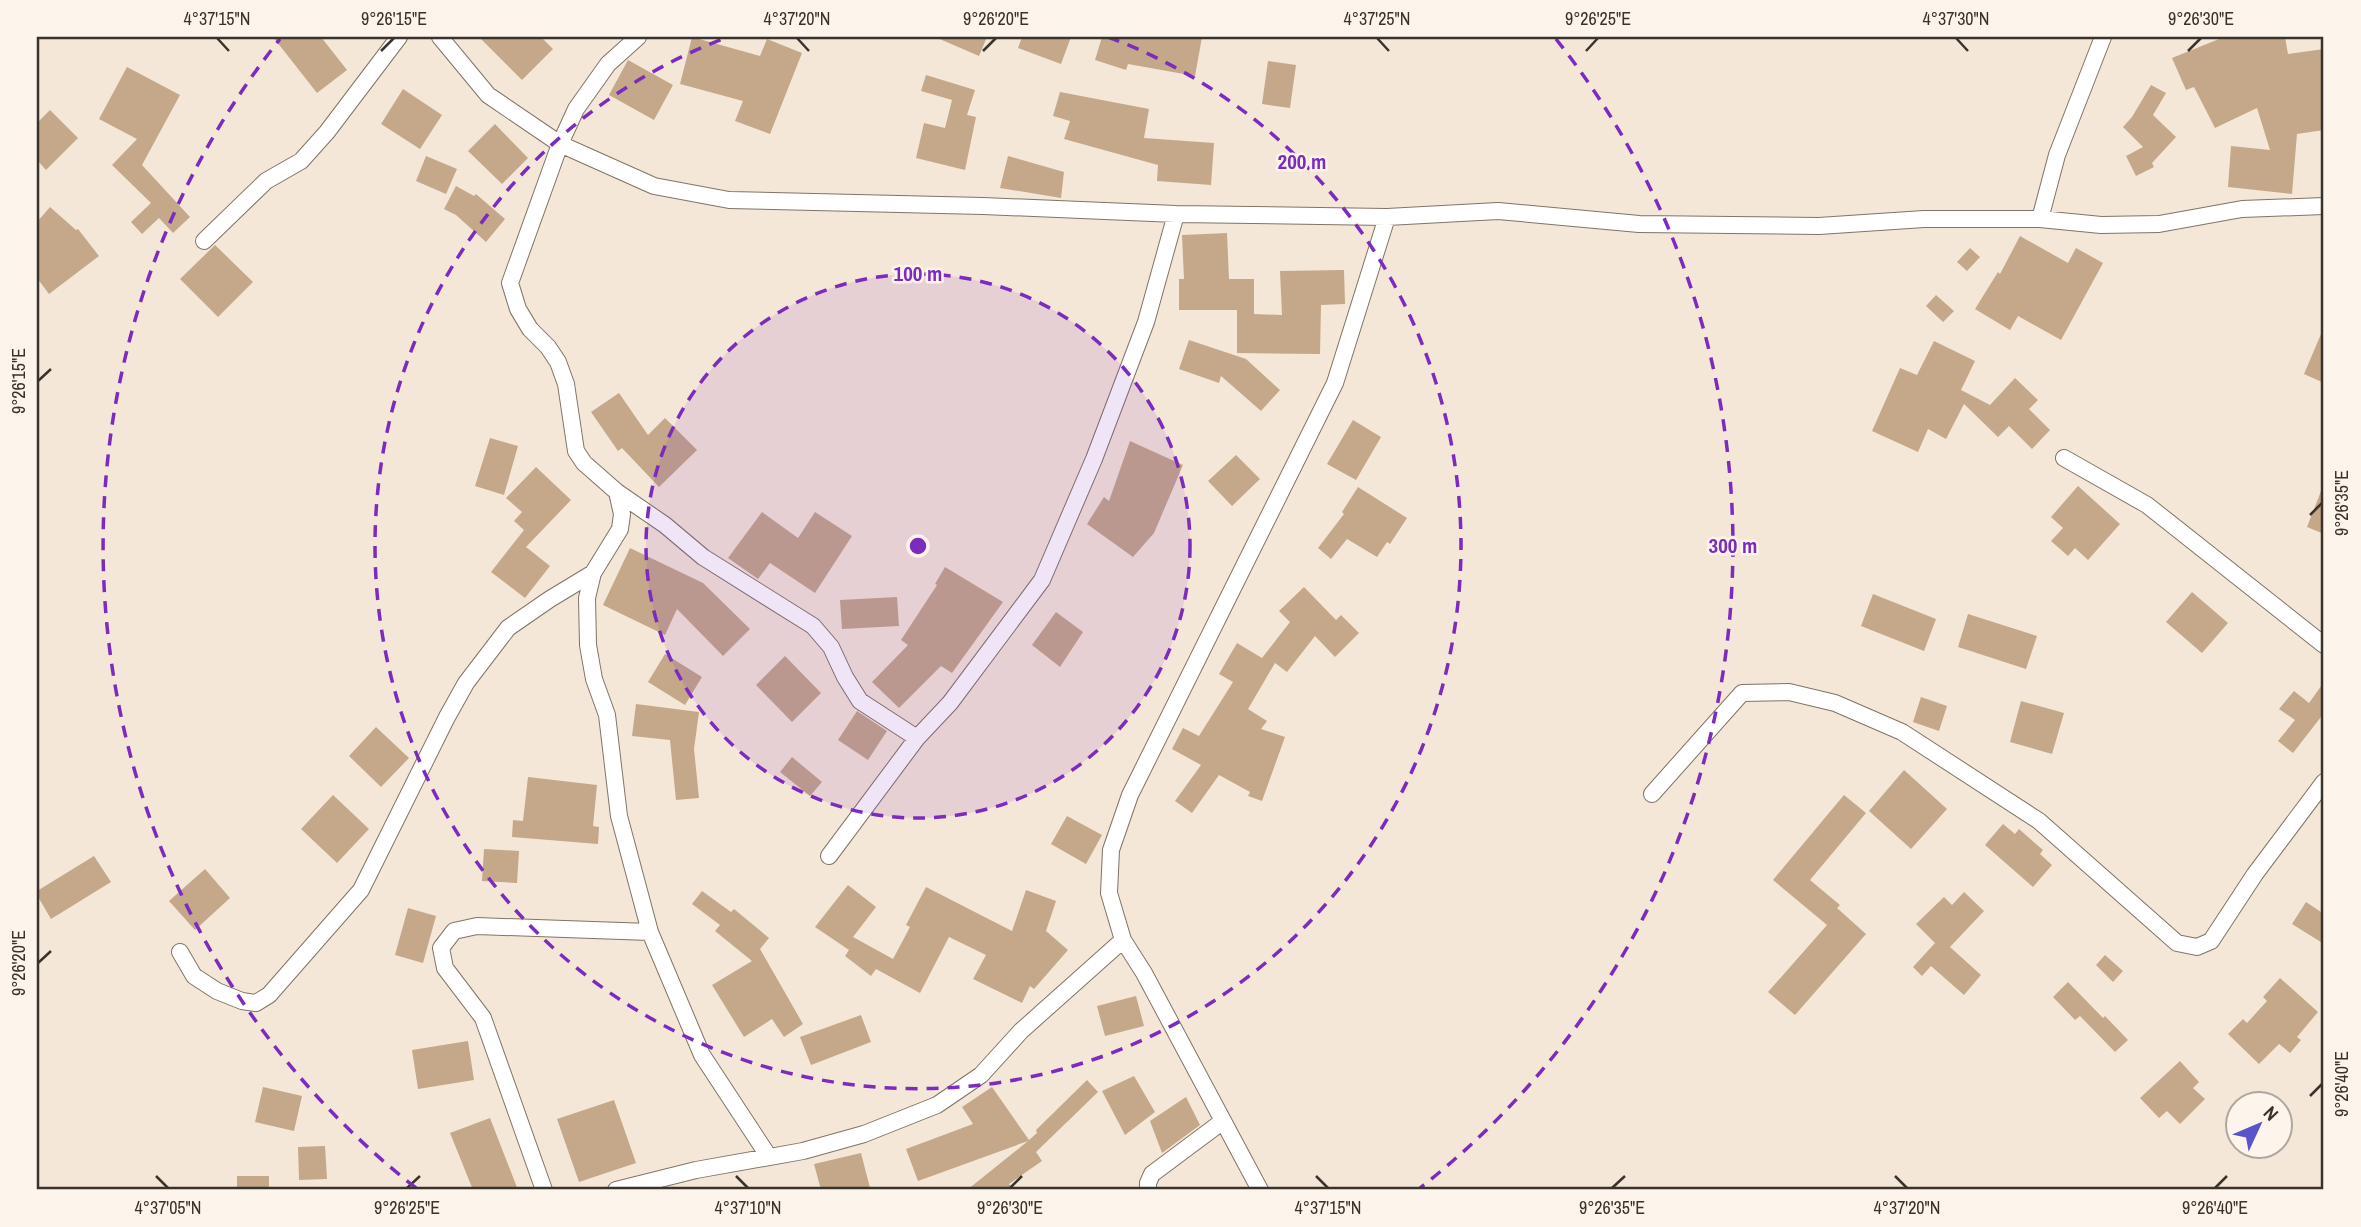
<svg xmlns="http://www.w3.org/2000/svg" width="2361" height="1227" font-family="'Archivo Narrow',sans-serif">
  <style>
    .building { fill: #c4a889 }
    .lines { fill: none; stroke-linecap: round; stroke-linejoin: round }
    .minor-casing { stroke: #7f7466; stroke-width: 18 }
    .minor { stroke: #fff; stroke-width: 16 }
    .ticks { fill: none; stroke: #38332d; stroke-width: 2.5 }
    .ring { fill: none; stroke: #7b2cbf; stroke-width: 3.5; stroke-dasharray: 12 9 }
    .centre { fill: #7b2cbf; stroke: #fdf5ec; stroke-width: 3.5 }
    .ring-label { font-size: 21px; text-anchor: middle; font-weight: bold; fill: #7b2cbf; stroke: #fdf5ec; stroke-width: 5; stroke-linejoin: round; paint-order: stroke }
    .neatline { fill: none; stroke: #38332d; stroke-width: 2.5 }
    .ticks-label { font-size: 18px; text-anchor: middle; fill: #38332d }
  </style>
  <rect width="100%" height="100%" fill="#f5e7d8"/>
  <!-- building -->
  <path class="building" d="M273 37H321L347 70 317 93Z
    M479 37H541L553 49 522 80Z
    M692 37 760 56 767 39 802 53 770 134 735 121 743 101 680 84Z
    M935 37H987L979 56Z
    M1022 37H1071L1061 64 1018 48Z
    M1102 37H1202L1195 76 1128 64 1126 70 1095 60Z
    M2224 37H2285L2288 54 2324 49V130L2297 134 2292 194 2228 187 2231 146 2270 150 2257 108 2215 128 2194 87 2186 90 2172 58Z
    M628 60 673 85 654 120 609 95Z
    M1268 61 1296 65 1290 108 1262 104Z
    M127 67 180 95 142 165 190 217 173 233 159 218 142 234 131 222 151 203 112 165 137 139 99 119Z
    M926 75 975 90 967 115 976 117 965 170 916 158 924 123 945 128 952 100 921 91Z
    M2151 85 2166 93 2153 115 2176 137 2152 163 2154 167 2136 176 2126 156 2143 147 2123 127 2132 117Z
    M403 89 442 115 420 149 381 124Z
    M1060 92 1149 109 1144 138 1214 143 1211 185 1157 181 1158 165 1064 139 1070 121 1053 116Z
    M50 110 78 138 46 170 37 160V123Z
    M495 124 528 158 502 184 468 151Z
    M426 156 457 169 446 194 416 181Z
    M1008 156 1064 172 1061 198 1000 188Z
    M456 186 474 196 476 194 505 219 486 242 456 215 444 209Z
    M50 207 76 230 78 229 99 256 49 294 37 278V222Z
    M1227 233 1229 279H1254V314L1282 315 1280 271 1344 270 1345 304 1321 305 1320 354 1237 353V310H1179V279H1184L1182 235Z
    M2020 236 2068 263 2076 248 2103 263 2061 340 2018 316 2010 330 1975 309 1998 272 2000 274Z
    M215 245 253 282 218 317 180 279Z
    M1970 248 1980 257 1967 271 1957 262Z
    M1936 295 1954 311 1943 322 1926 306Z
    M2324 327V383L2304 374Z
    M1189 340 1246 359 1280 390 1261 411 1221 376 1219 383 1179 369Z
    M1934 341 1975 361 1961 390 1990 405 2015 378 2038 400 2029 409 2050 430 2032 449 2009 426 1998 437 1964 404 1946 439 1928 429 1918 452 1872 431 1900 368 1917 375Z
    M619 393 648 435 665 418 697 450 659 487 622 448 618 451 591 412Z
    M1353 420 1381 437 1356 480 1327 464Z
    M490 438 518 446 504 495 475 486Z
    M1130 441 1183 465 1154 533 1133 557 1087 524 1104 497 1109 501Z
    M1236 455 1260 479 1232 506 1208 481Z
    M536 467 571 500 526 547 550 566 525 598 491 572 524 530 514 521 522 512 506 498Z
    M2078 486 2120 524 2088 560 2075 548 2068 556 2051 541 2063 528 2051 517Z
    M2323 486H2324V534L2307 527Z
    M1358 487 1407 518 1390 544 1387 542 1377 557 1347 539 1331 559 1318 548 1344 514 1342 512Z
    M762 512 798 538 815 512 852 536 815 593 770 563 758 579 728 558Z
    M630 548 703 583 750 629 723 656 677 609 665 635 603 605Z
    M945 567 1003 602 952 673 941 666 899 708 872 682 908 645 901 640 937 585 935 584Z
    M1304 587 1336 620 1341 615 1359 633 1335 657 1315 636 1287 672 1275 663 1248 709 1267 721 1261 729 1285 737 1262 801 1248 796 1250 792 1219 775 1192 813 1175 801 1201 765 1172 749 1183 728 1199 736 1233 682 1219 674 1237 643 1262 658 1290 622 1279 611Z
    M2192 592 2228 623 2202 653 2166 622Z
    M1873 594 1936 619 1924 651 1861 626Z
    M897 597 899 626 842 629 840 600Z
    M1056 612 1083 632 1060 667 1032 645Z
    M1968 614 2037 636 2026 669 1958 647Z
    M665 654 702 677 685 705 648 682Z
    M785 656 821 693 792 722 756 685Z
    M2324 682V713L2293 753 2278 741 2295 720 2279 709 2294 691 2309 703Z
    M1921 697 1947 706 1939 731 1913 722Z
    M2021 701 2064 713 2052 754 2010 742Z
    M636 704 699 712 694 749 699 798 676 800 670 740 632 736Z
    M857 711 887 731 868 760 838 740Z
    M376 727 409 758 381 787 349 756Z
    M792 757 822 782 810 796 780 772Z
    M1904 770 1947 809 1911 849 1869 811Z
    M528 777 597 785 593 826 599 827 598 844 512 837 513 820 523 821Z
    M333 795 369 829 337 863 301 829Z
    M1844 795 1866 813 1810 880 1840 905 1837 908 1866 934 1795 1015 1768 992 1827 925 1773 880Z
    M1067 816 1102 835 1086 864 1051 844Z
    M2003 824 2015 834 2019 829 2043 850 2040 854 2052 865 2033 887 1985 845Z
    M484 849 519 851 517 883 482 881Z
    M94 856 111 882 51 919 37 895V891Z
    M205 869 230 898 195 930 169 901Z
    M848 885 876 907 853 937 893 959 910 927 906 925 926 887 1012 931 1026 890 1056 901 1046 931 1068 950 1034 989 1030 986 1022 1003 973 979 986 955 949 937 920 993 876 969 871 976 845 956 849 950 815 927Z
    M702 891 731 912 734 909 769 938 760 949 803 1024 784 1037 772 1019 744 1037 712 985 752 961 715 931 720 925 692 904Z
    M1964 892 1984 911 1950 947 1981 975 1964 995 1931 966 1922 976 1913 967 1935 943 1916 924 1944 897 1952 905Z
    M2306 902 2324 914V944L2292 924Z
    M408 908 436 916 423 963 395 955Z
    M2105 955 2123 971 2113 982 2096 965Z
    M2280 978 2318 1012 2297 1037 2301 1040 2290 1053 2279 1044 2259 1064 2228 1034 2243 1019 2247 1023 2267 1001 2263 997Z
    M2068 982 2103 1018 2105 1016 2128 1040 2115 1052 2080 1016 2075 1020 2053 997Z
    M1136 996 1144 1026 1105 1036 1097 1006Z
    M861 1015 871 1042 811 1065 800 1037Z
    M468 1041 474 1080 418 1089 412 1050Z
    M2180 1061 2199 1082 2193 1088 2205 1099 2180 1124 2167 1111 2159 1118 2140 1098Z
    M1134 1076 1155 1112 1125 1135 1102 1091Z
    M1087 1080 1098 1092 1036 1152 1042 1161 1009 1184 1015 1190H967L1028 1141 918 1181 906 1149 973 1124 962 1107 992 1087 1029 1140 1037 1133 1036 1130Z
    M263 1087 302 1096 294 1131 255 1122Z
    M1186 1097 1200 1125 1162 1153 1150 1121Z
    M614 1100 636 1163 579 1182 557 1119Z
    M490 1118 518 1190H473L450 1133Z
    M325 1146 327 1179 299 1180 298 1147Z
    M861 1153 870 1188 861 1190H821L814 1164Z
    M237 1176H269V1190H237Z"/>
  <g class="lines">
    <!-- minor casing -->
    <g class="minor-casing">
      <path id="minor" d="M440 37 488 95 560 144 654 186 729 200 983 206 1176 214 1387 217 1498 211 1639 224 1819 226 1924 219H2040L2101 225 2159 224 2242 209 2324 206
        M638 37 608 64 576 109 560 144 510 283 518 309 530 329 548 347 558 362 566 384 576 451 584 463 617 492 665 525 703 557 813 626 831 647 845 677 860 701 917 738
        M2040 219 2057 155 2103 37
        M204 241 266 181 301 161 327 132 399 37
        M2064 458 2147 505 2324 645
        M617 492 622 514 620 529 593 573 587 598 588 645 594 679 607 715 619 816 650 932 702 1055 769 1157
        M1652 794 1742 693 1789 692 1835 703 1902 732 2039 821 2177 943 2197 947 2211 941 2255 874 2324 782
        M829 856 917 738 950 703 1042 580 1094 459 1146 322 1176 214
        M180 952 194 976 217 991 242 1001 256 1003 269 995 361 890 447 717 466 683 508 628 550 599 593 573
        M544 1190 483 1018 445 968 441 948 454 931 477 926 650 932
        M616 1190 696 1170 803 1151 864 1134 937 1105 981 1075 1021 1031 1123 940
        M1148 1190V1183L1152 1174 1223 1121
        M1260 1190 1144 973 1123 940 1109 893 1111 850 1130 795 1335 383 1387 217"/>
    </g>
    <!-- minor -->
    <use href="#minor" class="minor"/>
  </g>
  <!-- ticks -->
  <path class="ticks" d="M217 38 229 51M797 38 809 51M1377 38 1389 51M1956 38 1968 51M381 51 394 38M983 51 996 38M1586 51 1598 38M2188 51 2201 38M38 381 51 369M2310 515 2322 503M38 963 51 951M2310 1096 2322 1084M156 1176 168 1188M736 1176 748 1188M1316 1176 1328 1188M1895 1176 1907 1188M407 1188 420 1176M1010 1188 1022 1176M1612 1188 1625 1176M2215 1188 2227 1176"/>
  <!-- distance rings -->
  <circle cx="918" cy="546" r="272" fill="#7b2cbf" fill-opacity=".12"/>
  <g class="ring">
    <circle cx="918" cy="546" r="272"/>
    <path d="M1108 37A543 543 0 1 1 728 37"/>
    <path d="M416 1188A815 815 0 0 1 280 39M1556 39A815 815 0 0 1 1420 1188"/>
  </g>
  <circle cx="918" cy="546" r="10" class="centre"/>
  <g class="ring-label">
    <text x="1302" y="169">200 m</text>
    <text x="918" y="281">100 m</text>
    <text x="1733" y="553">300 m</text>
  </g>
  <!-- border -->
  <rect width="2361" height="1227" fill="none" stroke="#fdf5ec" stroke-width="77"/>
  <!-- north arrow -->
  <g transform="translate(2259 1125) rotate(46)"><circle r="33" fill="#fdf5ec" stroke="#aea7a0" stroke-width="2"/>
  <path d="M0-5L12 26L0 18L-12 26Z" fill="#5a54cc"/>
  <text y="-10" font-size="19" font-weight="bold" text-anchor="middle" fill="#38332d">N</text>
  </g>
  <rect x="38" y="38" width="2284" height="1150" class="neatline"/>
  <g class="ticks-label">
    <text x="217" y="25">4°37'15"N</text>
    <text x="394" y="25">9°26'15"E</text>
    <text x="797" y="25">4°37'20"N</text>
    <text x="996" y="25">9°26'20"E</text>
    <text x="1377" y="25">4°37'25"N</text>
    <text x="1598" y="25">9°26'25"E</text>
    <text x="1956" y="25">4°37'30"N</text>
    <text x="2201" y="25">9°26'30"E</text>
    <text transform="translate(19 381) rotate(-90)" y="6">9°26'15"E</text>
    <text transform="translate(2342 503) rotate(-90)" y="6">9°26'35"E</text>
    <text transform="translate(19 963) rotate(-90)" y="6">9°26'20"E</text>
    <text transform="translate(2342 1084) rotate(-90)" y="6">9°26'40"E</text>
    <text x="168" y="1214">4°37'05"N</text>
    <text x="407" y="1214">9°26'25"E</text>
    <text x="748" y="1214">4°37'10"N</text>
    <text x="1010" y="1214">9°26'30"E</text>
    <text x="1328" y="1214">4°37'15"N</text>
    <text x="1612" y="1214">9°26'35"E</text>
    <text x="1907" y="1214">4°37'20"N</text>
    <text x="2215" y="1214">9°26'40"E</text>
  </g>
</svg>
